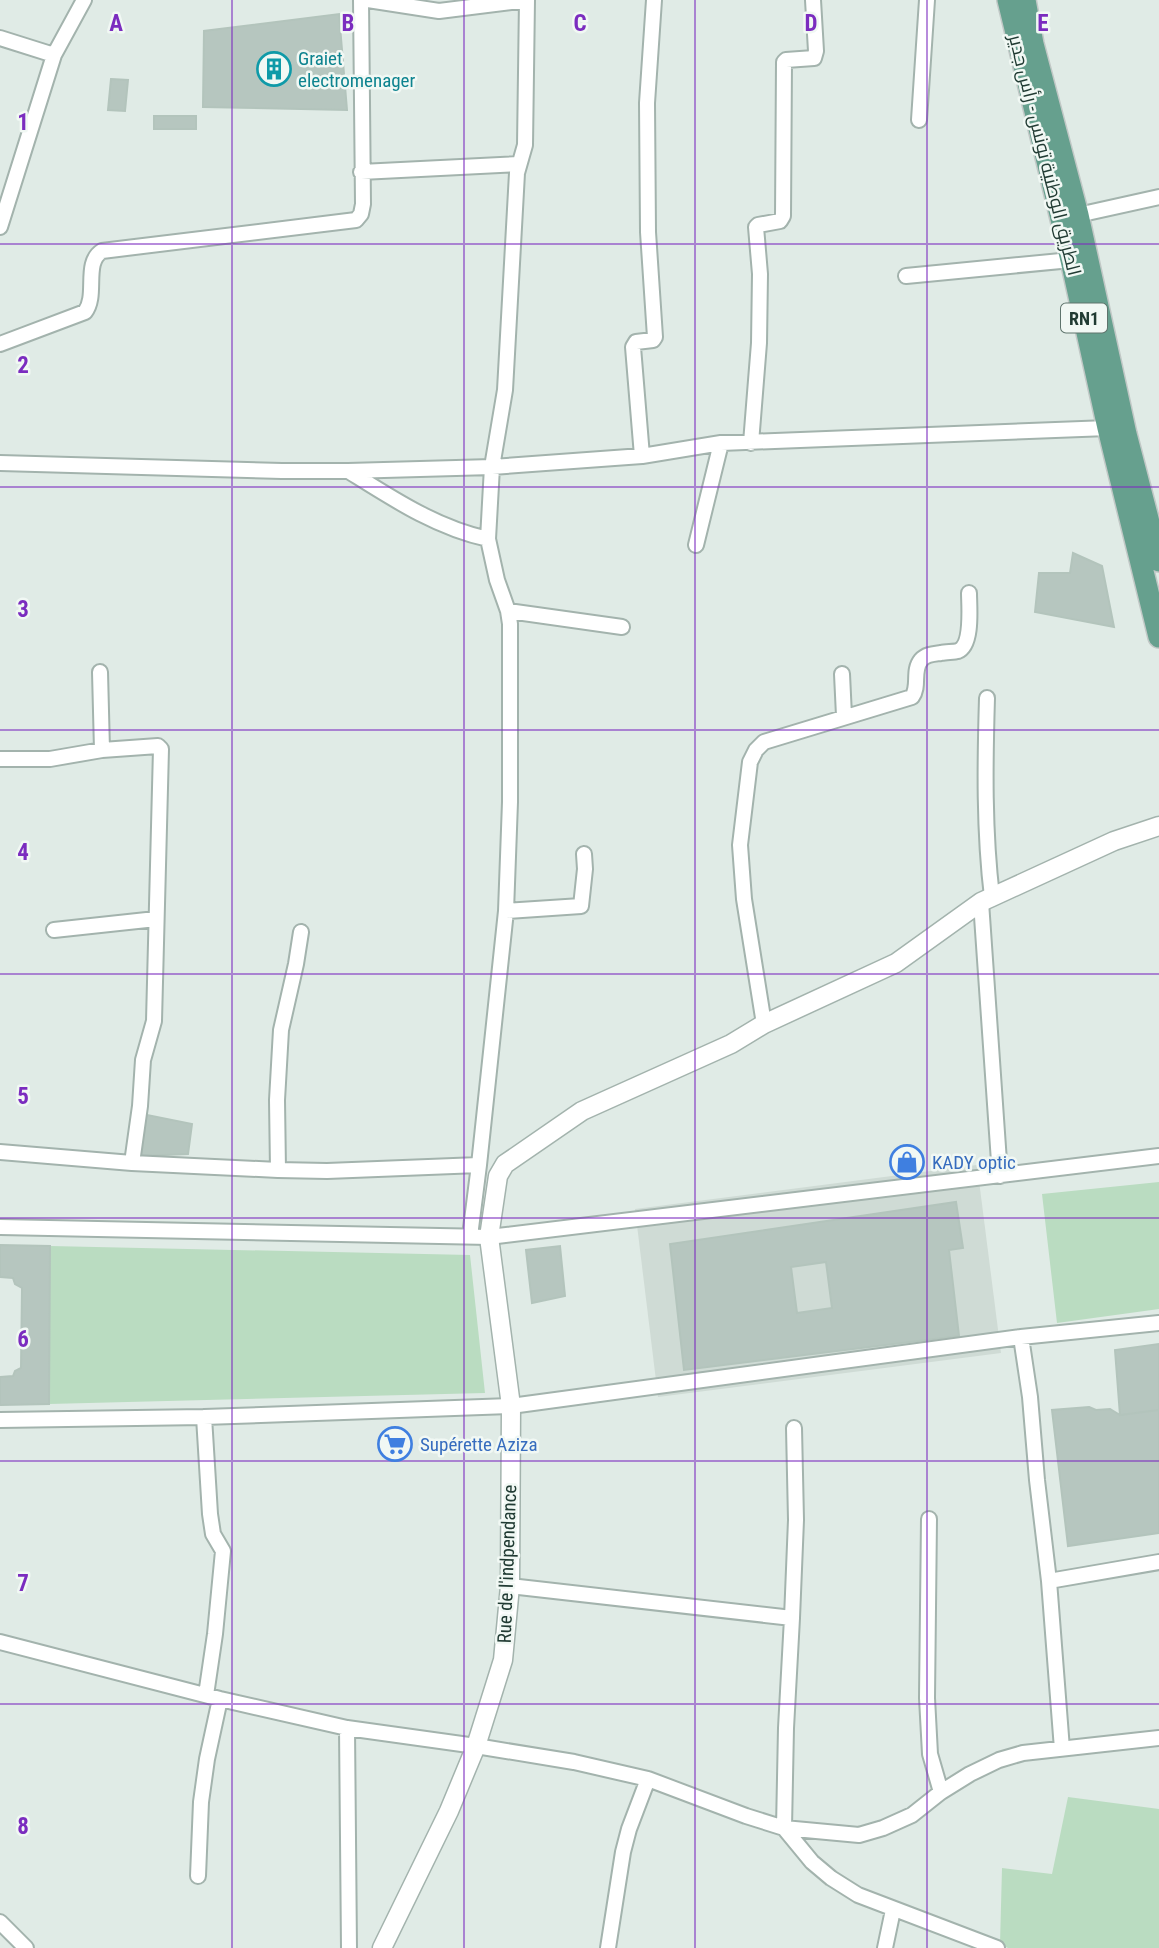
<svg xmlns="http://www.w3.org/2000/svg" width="1159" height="1948" font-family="'Roboto Condensed',Cairo,sans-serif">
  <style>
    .built { fill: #cfdbd5 }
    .green { fill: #badcc1 }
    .building { fill: #b6c6bf; stroke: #b3c4bc; stroke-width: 2; fill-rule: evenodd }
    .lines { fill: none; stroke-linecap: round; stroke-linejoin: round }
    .minor-casing { stroke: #a3b3ad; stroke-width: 18 }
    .tertiary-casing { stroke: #a3b3ad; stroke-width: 21 }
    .primary-casing { stroke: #c1c8c6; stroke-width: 24 }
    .minor { stroke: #fff; stroke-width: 14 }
    .tertiary { stroke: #fff; stroke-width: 18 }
    .primary { stroke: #66a08e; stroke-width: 21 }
    .grid { fill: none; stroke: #7b2cbf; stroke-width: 2; stroke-opacity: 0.55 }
    .labels { text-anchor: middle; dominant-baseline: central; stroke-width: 5; stroke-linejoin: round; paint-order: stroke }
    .shield { fill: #f1f8f4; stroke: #5f746d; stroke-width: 2 }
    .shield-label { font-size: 18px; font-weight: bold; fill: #213b33 }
    .culture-label { font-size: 19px; fill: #0d838f; stroke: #f1f8f4; text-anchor: start }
    .street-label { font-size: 19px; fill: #213b33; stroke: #f1f8f4 }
    .shop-label { font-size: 19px; fill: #366cbe; stroke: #f1f8f4; text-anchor: start }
    .grid-label { font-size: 23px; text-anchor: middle; font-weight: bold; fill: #7b2cbf; stroke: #f1f8f4; stroke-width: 5; stroke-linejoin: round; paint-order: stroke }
  </style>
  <rect width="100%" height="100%" fill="#e0ebe6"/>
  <!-- built -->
  <path class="built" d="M977 1165 1001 1353 658 1397 635 1209Z"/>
  <!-- green -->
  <path class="green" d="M1159 1182V1309L1057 1323 1042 1194Z
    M50 1246 470 1255 485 1393 49 1404Z
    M1068 1797 1159 1809V1948H1008L1000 1944 1002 1868 1052 1874Z"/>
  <!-- building -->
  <path class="building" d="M339 14 347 110 203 107 204 31Z
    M111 79 128 80 125 111 108 110Z
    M154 116H196V129H154Z
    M1073 553 1102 566 1114 627 1035 612 1039 573H1070Z
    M142 1114 192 1124 188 1154 139 1156Z
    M956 1202 963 1248 949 1250 959 1336 684 1370 670 1244ZM826 1262 832 1308 797 1313 791 1267Z
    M0 1245 50 1246 49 1404 0 1405V1377L13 1376 15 1371 21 1368 22 1288 15 1284 13 1278 0 1277Z
    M560 1246 565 1296 532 1303 526 1250Z
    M1159 1344V1410L1120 1415 1115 1350Z
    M1089 1407 1096 1410 1110 1409 1120 1415 1159 1410V1533L1068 1546 1052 1410Z"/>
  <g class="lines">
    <!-- minor casing -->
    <g class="minor-casing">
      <path id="minor" d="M368 0 439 11 527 0
        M0 38 54 55
        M919 120 927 0
        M361 172 519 164
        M1078 215 1159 197
        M0 227 54 55 84 0
        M906 276 1071 260
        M0 344 85 312C98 295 83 263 102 251L356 220 361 214 363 204 361 0
        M751 443 759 343 760 274 756 227 758 225 780 221 783 216 784 62 786 60 814 58 816 51 813 0
        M642 456 633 347 636 342 653 340 655 337 648 232 647 103 654 0
        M0 463 282 471H348L492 467 642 456 721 443 1108 428
        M350 472C393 499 437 528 488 539
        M696 545 721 443
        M508 611 622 627
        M842 674 844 716
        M987 698C985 764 984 831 992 897
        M102 750 158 746 161 749 154 1021 143 1060 140 1106 132 1163
        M0 759H50L102 750 100 672
        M981 902 1000 1176
        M506 911 581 906 585 869 584 854
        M54 930 156 919
        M764 1024 744 899 740 845 750 762 756 750 764 742 912 697C920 686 912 671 921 660 926 654 934 654 941 653 946 652 954 652 958 651 973 645 969 606 969 593
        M0 1152 132 1163 278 1170 327 1171 479 1165
        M278 1170 277 1100 281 1030 296 964 301 932
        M0 1227 489 1237 1159 1156
        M470 1236 479 1165 506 911 510 802V624L508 611 497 580 488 539 492 467 505 390 517 173 525 145 527 0
        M1021 1337 1030 1397 1037 1480 1049 1581 1062 1749
        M204 1417 210 1514 213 1534 223 1551 215 1634 206 1695
        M0 1420 204 1417 511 1406 1021 1337 1159 1323
        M929 1519 927 1698 930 1754 941 1792
        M1049 1581 1159 1562
        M510 1586 792 1618 786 1728 784 1828 859 1835 883 1828 912 1815 941 1792 970 1774 999 1760 1023 1753 1159 1738
        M792 1618 796 1520 794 1428
        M0 1642 220 1699 347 1728 476 1746 574 1762 648 1779 746 1816 784 1828 812 1862 831 1878 858 1895 997 1948
        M347 1728 349 1948
        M198 1876 201 1802 207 1759 220 1699
        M0 1922 26 1948
        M608 1948 623 1852 629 1829 648 1779
        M885 1948 893 1910"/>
    </g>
    <!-- tertiary casing -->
    <g class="tertiary-casing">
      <path id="tertiary" d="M382 1948 449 1811 476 1746 503 1660 510 1586 511 1406 489 1237 498 1176 505 1164 582 1111 731 1044 764 1024 896 963 981 902 992 897 1114 841 1159 826"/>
    </g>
    <!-- primary casing -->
    <g class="primary-casing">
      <path id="primary" d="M1008 0 1071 260 1108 428 1159 637
        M1025 0 1033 44 1078 215 1126 434 1159 561"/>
    </g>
    <!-- minor -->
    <use href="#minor" class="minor"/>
    <!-- tertiary -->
    <use href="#tertiary" class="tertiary"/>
    <!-- primary -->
    <use href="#primary" class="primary"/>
  </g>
  <!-- grid -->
  <path class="grid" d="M232 0V1948M464 0V1948M695 0V1948M927 0V1948M0 244H1159M0 487H1159M0 730H1159M0 974H1159M0 1218H1159M0 1461H1159M0 1704H1159"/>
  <!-- icons -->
  <defs>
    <g id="building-ring" transform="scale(1.75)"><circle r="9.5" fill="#f1f8f4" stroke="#0f9aa8" stroke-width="1.5"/><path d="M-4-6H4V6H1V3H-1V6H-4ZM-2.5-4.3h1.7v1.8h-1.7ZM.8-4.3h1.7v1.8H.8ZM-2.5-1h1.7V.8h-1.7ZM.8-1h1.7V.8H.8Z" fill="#0f9aa8"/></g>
    <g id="shop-ring" transform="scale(1.75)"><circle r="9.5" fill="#f1f8f4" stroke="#3f7fe0" stroke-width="1.5"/><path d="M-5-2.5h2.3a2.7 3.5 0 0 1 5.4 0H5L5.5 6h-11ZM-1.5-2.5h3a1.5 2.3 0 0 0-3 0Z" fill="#3f7fe0"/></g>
    <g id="supermarket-ring" transform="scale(1.75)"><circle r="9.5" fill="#f1f8f4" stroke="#3f7fe0" stroke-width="1.5"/><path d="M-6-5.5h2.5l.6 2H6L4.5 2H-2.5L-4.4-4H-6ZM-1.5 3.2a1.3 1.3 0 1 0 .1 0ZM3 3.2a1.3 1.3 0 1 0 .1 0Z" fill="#3f7fe0"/></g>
  </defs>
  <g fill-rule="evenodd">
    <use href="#building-ring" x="274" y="69"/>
    <use href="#shop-ring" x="907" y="1162"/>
    <use href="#supermarket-ring" x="395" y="1444"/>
  </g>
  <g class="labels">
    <!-- shield labels -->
    <rect class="shield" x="1061" y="303.5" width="46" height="29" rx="5"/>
    <g class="shield-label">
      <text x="1084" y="318">RN1</text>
    </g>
    <!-- culture labels -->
    <g class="culture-label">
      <text x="298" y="58">Graiet<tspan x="298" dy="22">electromenager</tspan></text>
    </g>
    <!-- street labels -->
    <g class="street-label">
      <text transform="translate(1045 155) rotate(76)">الطريق الوطنية تونس - رأس جدير</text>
      <text transform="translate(507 1564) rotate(-88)">Rue de l'indpendance</text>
    </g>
    <!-- shop labels -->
    <g class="shop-label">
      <text x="932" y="1162">KADY optic</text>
      <text x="420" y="1444">Supérette Aziza</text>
    </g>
  </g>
  <g class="grid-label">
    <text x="116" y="31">A</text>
    <text x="348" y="31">B</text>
    <text x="580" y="31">C</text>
    <text x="811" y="31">D</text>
    <text x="1043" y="31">E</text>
    <text x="23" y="130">1</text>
    <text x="23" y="373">2</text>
    <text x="23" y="617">3</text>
    <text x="23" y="860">4</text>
    <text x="23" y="1104">5</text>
    <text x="23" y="1347">6</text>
    <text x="23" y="1591">7</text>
    <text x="23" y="1834">8</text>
  </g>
</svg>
